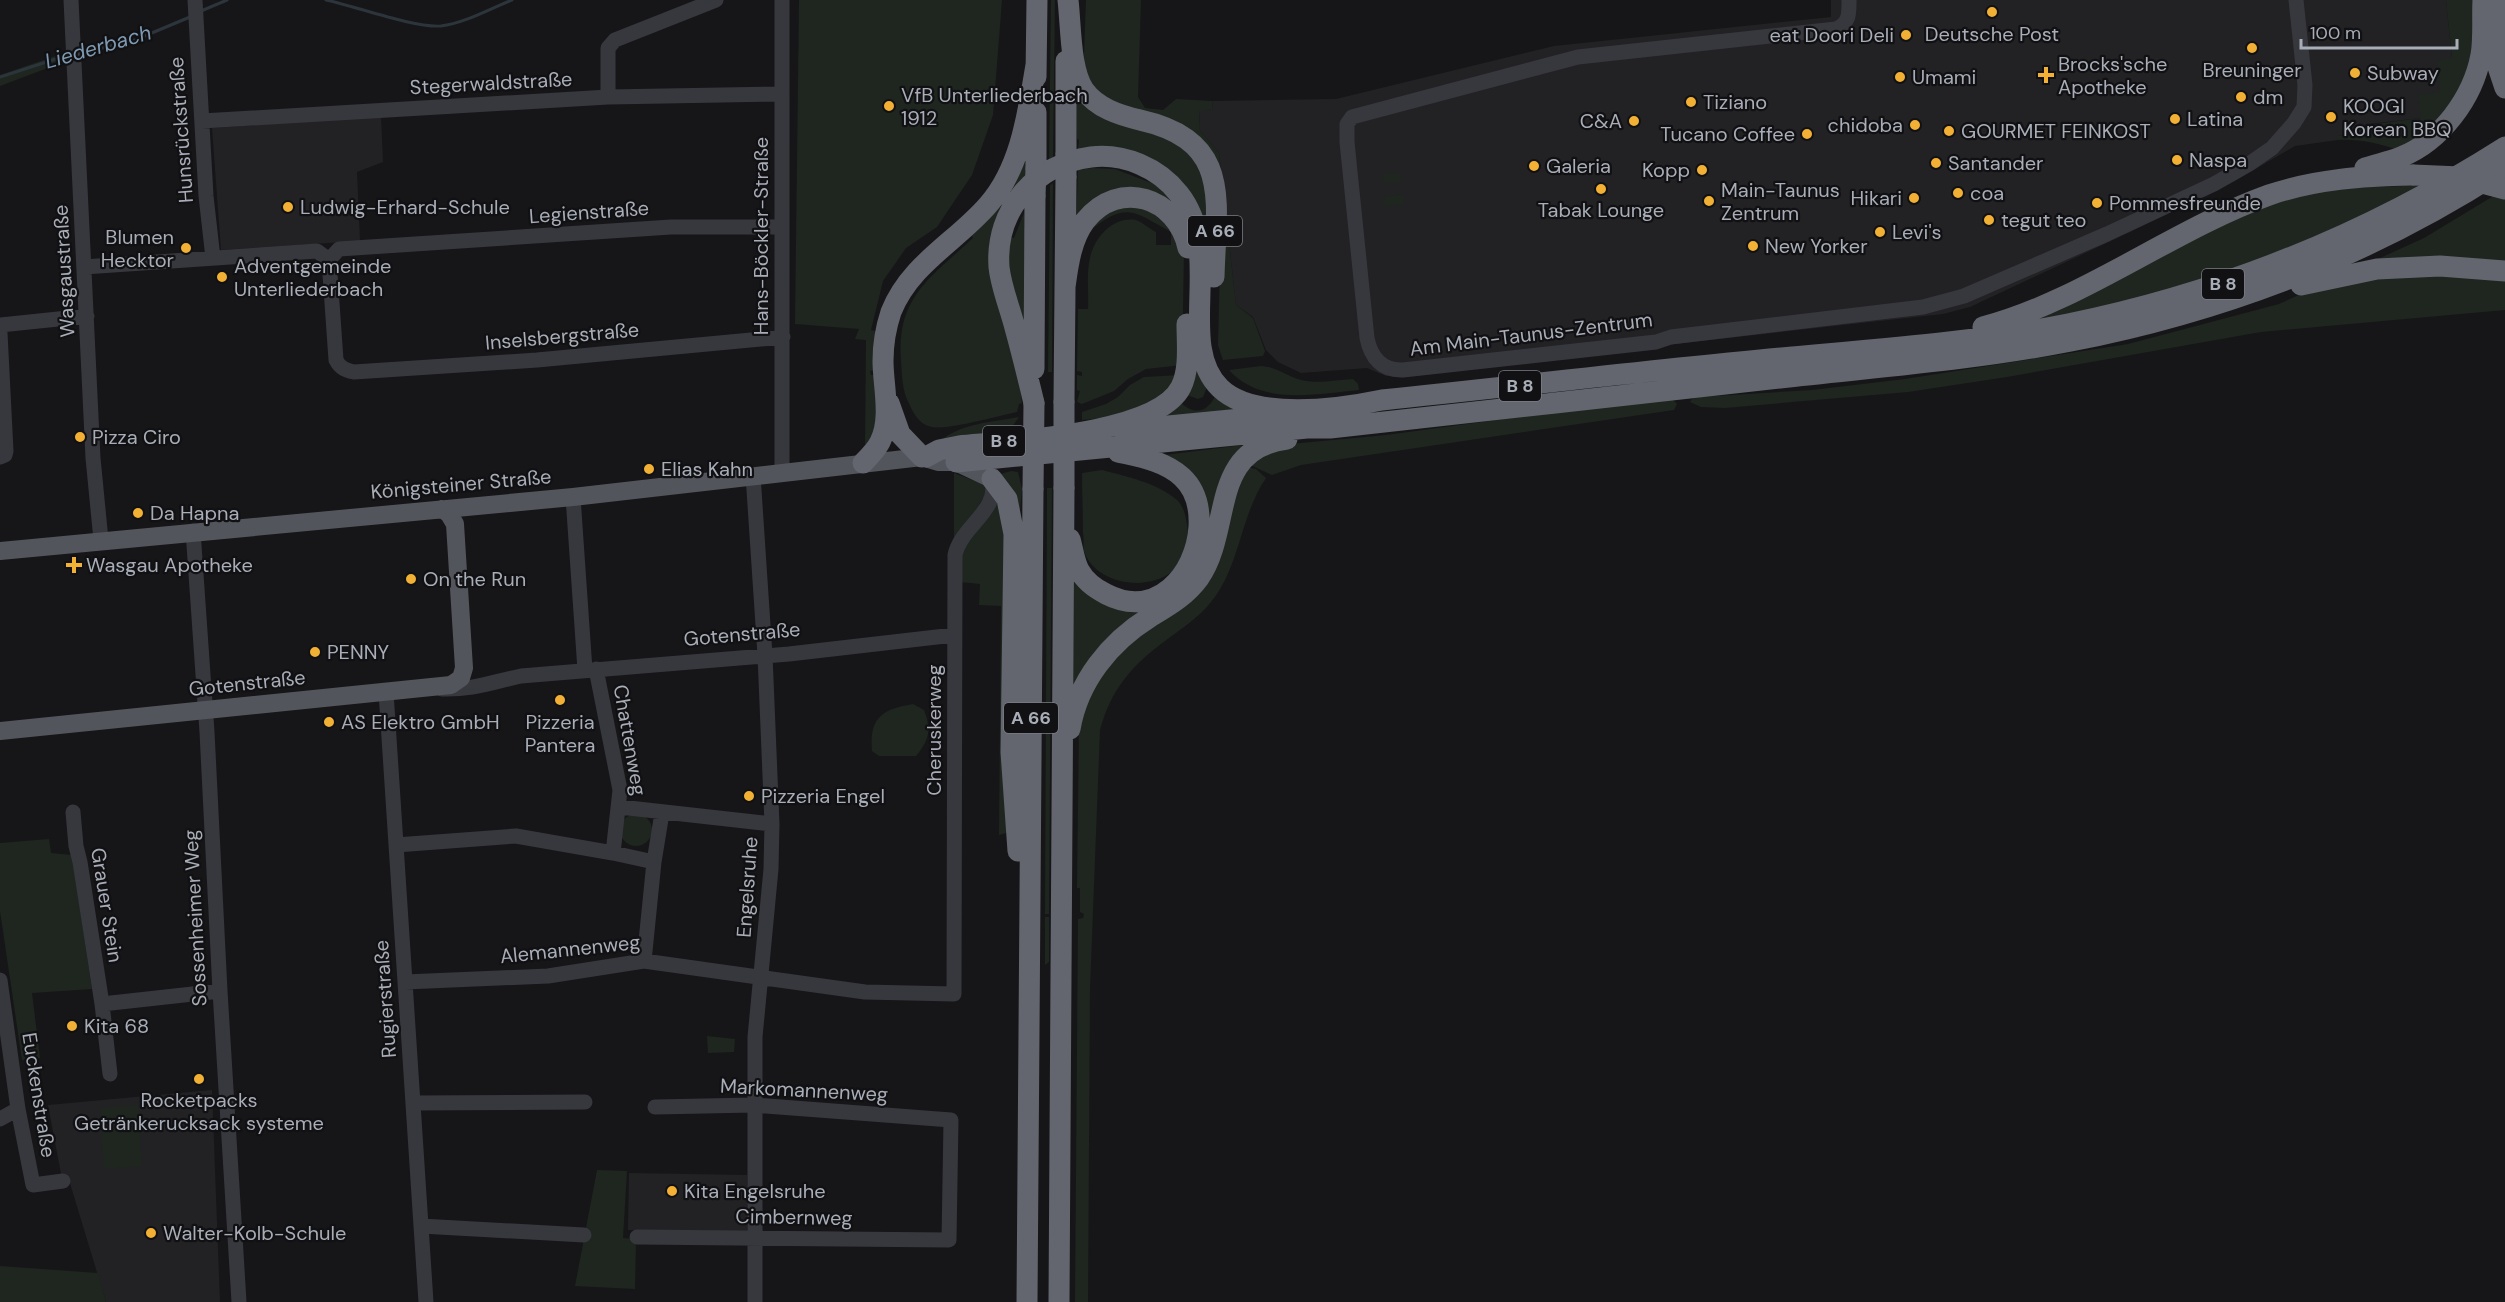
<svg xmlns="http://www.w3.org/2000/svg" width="2505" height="1302" font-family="'DM Sans',sans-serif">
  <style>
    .built { fill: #222225 }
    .green { fill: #1e261f }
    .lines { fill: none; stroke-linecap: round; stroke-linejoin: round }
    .stream { stroke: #2c353c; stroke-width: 3 }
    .minor { stroke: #37383d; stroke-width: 15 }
    .major { stroke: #53555c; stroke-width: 18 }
    .highway { stroke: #63666e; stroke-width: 21 }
    .highway-bridge { stroke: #63666e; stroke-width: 21 }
    .poi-dot { fill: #f2b134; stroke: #111113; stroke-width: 2 }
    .labels { text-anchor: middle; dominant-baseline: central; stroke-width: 4.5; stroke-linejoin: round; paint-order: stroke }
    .shield { fill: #111113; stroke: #7b7e86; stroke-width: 1.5 }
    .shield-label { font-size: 18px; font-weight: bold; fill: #a8adb8 }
    .poi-label { font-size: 20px; fill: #a8adb8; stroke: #111113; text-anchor: start }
    .street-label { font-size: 20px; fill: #a8adb8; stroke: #111113 }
    .water-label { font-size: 21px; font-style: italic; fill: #7f9bb3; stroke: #111113 }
  </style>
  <rect width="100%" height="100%" fill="#161618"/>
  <!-- built -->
  <path class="built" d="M1831 0H2446L2452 58 2440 92 2421 118 2369 124V132L2339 136 2338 140 2295 146 2235 181 2128 233 1970 307 1943 314 1386 376 1367 368 1301 373 1278 362 1266 350 1253 317 1236 305 1219 153 1200 131 1199 110 1213 109 1212 101 1336 99 1554 46 1831 17Z
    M381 116 383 162 357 172 360 241 221 250 212 128Z
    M212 1090 220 1302H106L69 1180 62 1179 48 1105Z
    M629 1173 747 1175V1232L628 1230Z"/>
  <!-- green -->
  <path class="green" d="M799 0H1002L993 115 972 175 937 227 906 248 883 281 871 330 875 331 874 338 876 339 875 370 870 371 871 375H876L881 427 865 445 866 340 855 339 859 329 795 324Z
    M1051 0H1055L1053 159 1049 161Z
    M1086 0H1141L1138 97 1145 108 1163 110 1176 99 1212 101 1213 109 1199 111 1200 131 1219 153 1236 305 1253 318 1265 351 1263 356 1223 360 1218 345 1221 226 1214 164 1117 108 1086 81 1084 55Z
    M2446 0H2474L2470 75 2444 118 2398 150C2378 143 2359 139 2338 140V136L2368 132V125L2421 118 2418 95 2440 92 2437 60 2452 58Z
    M64 53 66 63 53 66 0 86V75Z
    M1076 96 1173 136 1205 172 1208 315 1177 184 1081 152 1078 149 1079 140 1077 139Z
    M1026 158V180L1002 216 1022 403 1019 404 1017 412C997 416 950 430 932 427 917 424 912 410 906 397 902 385 902 374 901 361 896 297 930 278 973 238L971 235Z
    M1093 168 1115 169 1154 184 1155 183 1174 199 1193 258 1145 195 1076 225 1078 170Z
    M1385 173 1400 174 1401 182 1384 183 1382 178Z
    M1053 183 1052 372H1048L1050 185Z
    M2429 185 2279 258 2094 312 1988 327 2230 216 2322 189Z
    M2505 189V310L2261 332 2007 377 1908 392 1725 408 1701 407 1690 402 1692 399 1699 397 1812 390 1905 379 2128 344 2279 304 2424 238Z
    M1403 194 1404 204 1385 206 1383 202 1385 197Z
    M1124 203 1164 214 1184 253 1182 365 1146 369 1128 379 1114 391 1082 404 1077 402 1080 391 1077 390V375L1082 376V372L1077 371 1078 309H1088C1089 291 1086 275 1090 258 1094 238 1113 216 1136 220 1142 222 1150 229 1156 232V245H1171V232C1134 212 1127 201 1091 230L1087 227Z
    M1024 213V228L1027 229 1026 328 1013 306 1006 236 1014 238Z
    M1261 366C1277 367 1287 376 1301 380 1318 384 1336 380 1353 379L1358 384 1359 390C1316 394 1261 406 1229 370Z
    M1191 372H1201L1207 387 1203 397 1198 399 1187 395Z
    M1180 375 1167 399 1112 417 1082 420V412L1106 404 1118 397 1130 385 1144 377Z
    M1216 394 1241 410 1160 418 1179 401C1194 416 1208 413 1216 394Z
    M1672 399 1677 404 1674 410 1301 465 1272 475 1248 464 1290 444 1386 435 1555 412Z
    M1019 417 1012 427 965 438 941 440C963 423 992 422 1019 417Z
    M1251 444C1244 452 1235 459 1229 467 1209 494 1217 537 1199 567 1187 589 1168 599 1149 612 1114 636 1092 657 1075 696L1073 695 1074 573C1121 630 1188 610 1203 540 1207 523 1208 501 1198 486 1188 472 1171 465 1157 456Z
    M1247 467 1256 469 1266 478C1240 516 1240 567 1211 602 1199 617 1184 627 1169 638 1134 663 1111 688 1100 730L1090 988 1088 1302H1075L1078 919 1083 918 1084 914 1080 912V888H1077L1079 724 1096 678 1229 516Z
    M1102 470C1127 477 1156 482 1177 500 1184 507 1186 517 1187 525 1200 596 1099 598 1084 551 1083 546 1084 538 1083 533 1083 513 1082 493 1082 473Z
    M1011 471 1018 472 1022 489 1019 525 997 475Z
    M954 473C966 478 979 481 989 489L954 546Z
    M1047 488H1052L1049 914H1045Z
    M997 492 1005 505 1010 832 999 835 1001 606 979 605 980 584 960 582V554Z
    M913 704 924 710C932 730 929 740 916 756H879L872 751C869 717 883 709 913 704Z
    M620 830a16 16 0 1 1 32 0a16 16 0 1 1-32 0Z
    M49 839 51 853 72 855 92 989 32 993 40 1058 22 1060 0 911V843Z
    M1045 917H1049V962L1045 965Z
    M707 1036 735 1039 734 1052 708 1053Z
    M138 1105 142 1166 104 1169 100 1108Z
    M597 1170 627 1171 623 1238 636 1239 635 1289 575 1286Z
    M0 1266 98 1273 106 1302H0Z"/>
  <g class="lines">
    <!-- stream -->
    <path class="stream" d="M326 0C355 6 414 28 441 26 465 23 489 9 512 0
      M201 11 227 0
      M78 54 135 40 190 17
      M0 77 68 55"/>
    <!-- minor -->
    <path class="minor" d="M71 0 93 458 101 540
      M195 0 206 196 213 258
      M1849 0C1849 13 1850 23 1836 29L1578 57 1352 117 1347 124V142L1367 338C1371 358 1382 371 1403 370L1656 342 1671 337 1923 307 1964 296 2107 234 2214 184 2249 164 2272 148 2294 123 2304 107 2305 85 2296 0
      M608 97V48L615 40 716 0
      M202 121 608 97 782 94
      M329 260 336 360C340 368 345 370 354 372L537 360 783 337
      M329 260 339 249 671 227H781
      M84 267 317 251 329 260
      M0 325 87 316
      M0 333 6 451 5 455 0 457
      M782 472V0
      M753 475 765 655 772 824 771 869 755 1037V1302
      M573 497 585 670
      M193 531 207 732 220 991 239 1302
      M596 669 620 790 613 853
      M442 689C473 690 492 682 521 676L789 654 954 635
      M386 692 426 1302
      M620 807 772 824
      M73 812 76 846 80 862 102 1004 110 1074
      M396 845 516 836 613 853 654 862
      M644 961 654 862 662 813
      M0 980 18 1109 33 1185 63 1181
      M405 982 548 976 644 961 865 992 954 994 955 555C961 526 1000 511 992 479
      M102 1004 220 991
      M413 1103 585 1102
      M0 1119 18 1109
      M421 1226 584 1235
      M637 1237 949 1240 951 1120 754 1105 655 1107"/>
    <!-- major -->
    <path class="major" d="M0 551 573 497 922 457 939 462H956L992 479
      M0 731 451 685 461 678 464 668 455 524 449 514 442 509"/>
    <!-- highway -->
    <path class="highway" d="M1068 0C1071 25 1070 70 1084 90 1097 108 1119 115 1140 120 1233 141 1216 200 1214 277
      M2499 0 2504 46
      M2492 30 2498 67 2505 88
      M1036 77 1037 0
      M1066 154V61
      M2365 168C2377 164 2389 162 2401 157 2441 141 2473 98 2481 55 2484 37 2482 19 2483 0
      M1036 169V112
      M2301 285 2377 269 2440 266 2505 271
      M1065 287C1068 265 1071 240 1085 221 1119 178 1177 197 1188 248
      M1983 327C2082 301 2172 230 2269 195 2316 179 2363 176 2413 175
      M1034 369 1035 196
      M1064 402 1066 177
      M889 403 900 434 922 457
      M1034 403C1028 378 1022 353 1015 328 1010 308 1001 287 999 267 995 210 1035 164 1091 157 1124 153 1159 168 1179 194 1225 252 1175 344 1220 388 1254 421 1339 409 1382 400 1508 387 1634 372 1760 360 1863 350 1967 344 2068 324 2225 292 2370 233 2505 147
      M1127 430 1272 416
      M926 457 939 450 959 446C1009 441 1157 435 1181 387 1190 369 1187 344 1187 324
      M956 462 1307 428H1330C1480 411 1630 395 1780 378 1877 367 1974 360 2071 341 2225 311 2373 254 2505 168
      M863 463C869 457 876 450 880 442 892 418 883 386 883 361 883 345 886 327 891 312 910 264 956 242 988 205 1021 168 1028 112 1036 65
      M992 479 1007 499 1014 534 1011 752 1018 851
      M1070 539C1073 549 1074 561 1079 570 1085 581 1096 589 1106 594 1156 620 1196 575 1199 527 1200 509 1196 490 1182 477 1165 461 1140 457 1118 452
      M1070 729C1078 681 1110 642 1150 617 1168 606 1186 596 1199 578 1233 529 1208 449 1287 439
      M1027 1302 1033 489
      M1059 1302 1064 488"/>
    <!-- highway-bridge -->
    <path class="highway-bridge" d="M2413 175 2460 177 2505 189
      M1066 177V154
      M1035 196 1036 169
      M1064 488V402
      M1033 489 1034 403"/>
  </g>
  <!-- markers -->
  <g class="poi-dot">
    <circle cx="1992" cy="12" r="6"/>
    <circle cx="1906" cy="35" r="6"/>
    <circle cx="2252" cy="48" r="6"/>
    <circle cx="2355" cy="73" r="6"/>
    <path d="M2043 66h6v6h6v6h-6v6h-6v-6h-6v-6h6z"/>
    <circle cx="1900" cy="77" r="6"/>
    <circle cx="2241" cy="97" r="6"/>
    <circle cx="1691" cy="102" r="6"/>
    <circle cx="889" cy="106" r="6"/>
    <circle cx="2331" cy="117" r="6"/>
    <circle cx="2175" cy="119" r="6"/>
    <circle cx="1634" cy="121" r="6"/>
    <circle cx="1915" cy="125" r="6"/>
    <circle cx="1949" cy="131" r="6"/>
    <circle cx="1807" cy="134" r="6"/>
    <circle cx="2177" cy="160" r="6"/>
    <circle cx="1936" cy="163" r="6"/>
    <circle cx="1534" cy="166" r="6"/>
    <circle cx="1702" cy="170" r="6"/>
    <circle cx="1601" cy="189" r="6"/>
    <circle cx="1958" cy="193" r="6"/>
    <circle cx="1914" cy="198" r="6"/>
    <circle cx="1709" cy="201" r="6"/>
    <circle cx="2097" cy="203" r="6"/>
    <circle cx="288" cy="207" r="6"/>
    <circle cx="1989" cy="220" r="6"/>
    <circle cx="1880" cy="232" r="6"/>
    <circle cx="1753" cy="246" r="6"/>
    <circle cx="186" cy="248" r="6"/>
    <circle cx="222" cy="277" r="6"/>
    <circle cx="80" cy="437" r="6"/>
    <circle cx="649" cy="469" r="6"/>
    <circle cx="138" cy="513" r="6"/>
    <path d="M71 556h6v6h6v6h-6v6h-6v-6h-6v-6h6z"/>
    <circle cx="411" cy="579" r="6"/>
    <circle cx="315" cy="652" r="6"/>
    <circle cx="560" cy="700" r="6"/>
    <circle cx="329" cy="722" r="6"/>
    <circle cx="749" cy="796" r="6"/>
    <circle cx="72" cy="1026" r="6"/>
    <circle cx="199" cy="1079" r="6"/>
    <circle cx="672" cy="1191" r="6"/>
    <circle cx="151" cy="1233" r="6"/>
  </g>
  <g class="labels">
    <!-- shield labels -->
    <g class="shield">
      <rect x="1188" y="216" width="54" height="30" rx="4.5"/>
      <rect x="2202" y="269" width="42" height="30" rx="4.5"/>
      <rect x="1499" y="371" width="42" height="30" rx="4.5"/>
      <rect x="983" y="426" width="42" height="30" rx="4.5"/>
      <rect x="1004" y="703" width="54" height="30" rx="4.5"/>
    </g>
    <g class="shield-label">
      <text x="1215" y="231">A 66</text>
      <text x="2223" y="284">B 8</text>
      <text x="1520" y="386">B 8</text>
      <text x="1004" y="441">B 8</text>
      <text x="1031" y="718">A 66</text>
    </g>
    <!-- poi labels -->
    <g class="poi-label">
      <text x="1992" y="34" text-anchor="middle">Deutsche Post</text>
      <text x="1894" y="35" text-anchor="end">eat Doori Deli</text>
      <text x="2058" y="64">Brocks'sche<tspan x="2058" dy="23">Apotheke</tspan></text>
      <text x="2252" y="70" text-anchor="middle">Breuninger</text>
      <text x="2367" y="73">Subway</text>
      <text x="1912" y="77">Umami</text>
      <text x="901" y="95">VfB Unterliederbach<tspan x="901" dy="23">1912</tspan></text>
      <text x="2253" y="97">dm</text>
      <text x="1703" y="102">Tiziano</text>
      <text x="2343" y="106">KOOGI<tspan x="2343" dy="23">Korean BBQ</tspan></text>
      <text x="2187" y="119">Latina</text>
      <text x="1622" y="121" text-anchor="end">C&amp;A</text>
      <text x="1903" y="125" text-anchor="end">chidoba</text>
      <text x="1961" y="131">GOURMET FEINKOST</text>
      <text x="1795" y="134" text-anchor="end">Tucano Coffee</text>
      <text x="2189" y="160">Naspa</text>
      <text x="1948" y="163">Santander</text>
      <text x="1546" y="166">Galeria</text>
      <text x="1690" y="170" text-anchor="end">Kopp</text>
      <text x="1721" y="190">Main-Taunus<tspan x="1721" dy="23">Zentrum</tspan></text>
      <text x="1970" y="193">coa</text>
      <text x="1902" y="198" text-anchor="end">Hikari</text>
      <text x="2109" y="203">Pommesfreunde</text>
      <text x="300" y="207">Ludwig-Erhard-Schule</text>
      <text x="1601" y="210" text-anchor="middle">Tabak Lounge</text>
      <text x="2001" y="220">tegut teo</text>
      <text x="1892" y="232">Levi's</text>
      <text x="174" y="237" text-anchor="end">Blumen<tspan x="174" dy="23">Hecktor</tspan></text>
      <text x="1765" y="246">New Yorker</text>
      <text x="234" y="266">Adventgemeinde<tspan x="234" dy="23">Unterliederbach</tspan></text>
      <text x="92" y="437">Pizza Ciro</text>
      <text x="661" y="469">Elias Kahn</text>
      <text x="150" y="513">Da Hapna</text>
      <text x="86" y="565">Wasgau Apotheke</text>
      <text x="423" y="579">On the Run</text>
      <text x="327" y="652">PENNY</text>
      <text x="341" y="722">AS Elektro GmbH</text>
      <text x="560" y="722" text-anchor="middle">Pizzeria<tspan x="560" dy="23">Pantera</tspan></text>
      <text x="761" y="796">Pizzeria Engel</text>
      <text x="84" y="1026">Kita 68</text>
      <text x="199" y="1100" text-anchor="middle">Rocketpacks<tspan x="199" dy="23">Getränkerucksack systeme</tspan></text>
      <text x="684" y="1191">Kita Engelsruhe</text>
      <text x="163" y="1233">Walter-Kolb-Schule</text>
    </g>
    <!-- street labels -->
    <g class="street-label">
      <text transform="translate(491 83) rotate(-3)">Stegerwaldstraße</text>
      <text transform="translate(181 130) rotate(-94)">Hunsrückstraße</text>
      <text transform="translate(589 212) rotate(-4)">Legienstraße</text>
      <text transform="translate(761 236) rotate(-90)">Hans-Böckler-Straße</text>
      <text transform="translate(64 271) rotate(-93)">Wasgaustraße</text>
      <text transform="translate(1531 334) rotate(-7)">Am Main-Taunus-Zentrum</text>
      <text transform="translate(562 336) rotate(-5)">Inselsbergstraße</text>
      <text transform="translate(461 484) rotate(-5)">Königsteiner Straße</text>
      <text transform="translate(742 634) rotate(-5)">Gotenstraße</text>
      <text transform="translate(247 683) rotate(-6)">Gotenstraße</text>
      <text transform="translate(934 730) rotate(-90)">Cheruskerweg</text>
      <text transform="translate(630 740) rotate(80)">Chattenweg</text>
      <text transform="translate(747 887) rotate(-86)">Engelsruhe</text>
      <text transform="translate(107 905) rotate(81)">Grauer Stein</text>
      <text transform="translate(195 918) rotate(-93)">Sossenheimer Weg</text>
      <text transform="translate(570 949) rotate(-6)">Alemannenweg</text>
      <text transform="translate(385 999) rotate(-94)">Rugierstraße</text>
      <text transform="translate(804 1090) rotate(3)">Markomannenweg</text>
      <text transform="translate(39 1095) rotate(81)">Euckenstraße</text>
      <text transform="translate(794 1217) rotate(1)">Cimbernweg</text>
    </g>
    <!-- water labels -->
    <g class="water-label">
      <text transform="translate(98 47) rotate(-16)">Liederbach</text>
    </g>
  </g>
  <!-- scale -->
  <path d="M2301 39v9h156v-9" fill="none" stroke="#a8adb8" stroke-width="3"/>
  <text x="2310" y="39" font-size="18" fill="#a8adb8" stroke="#111113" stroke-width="4.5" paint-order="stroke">100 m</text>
</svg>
